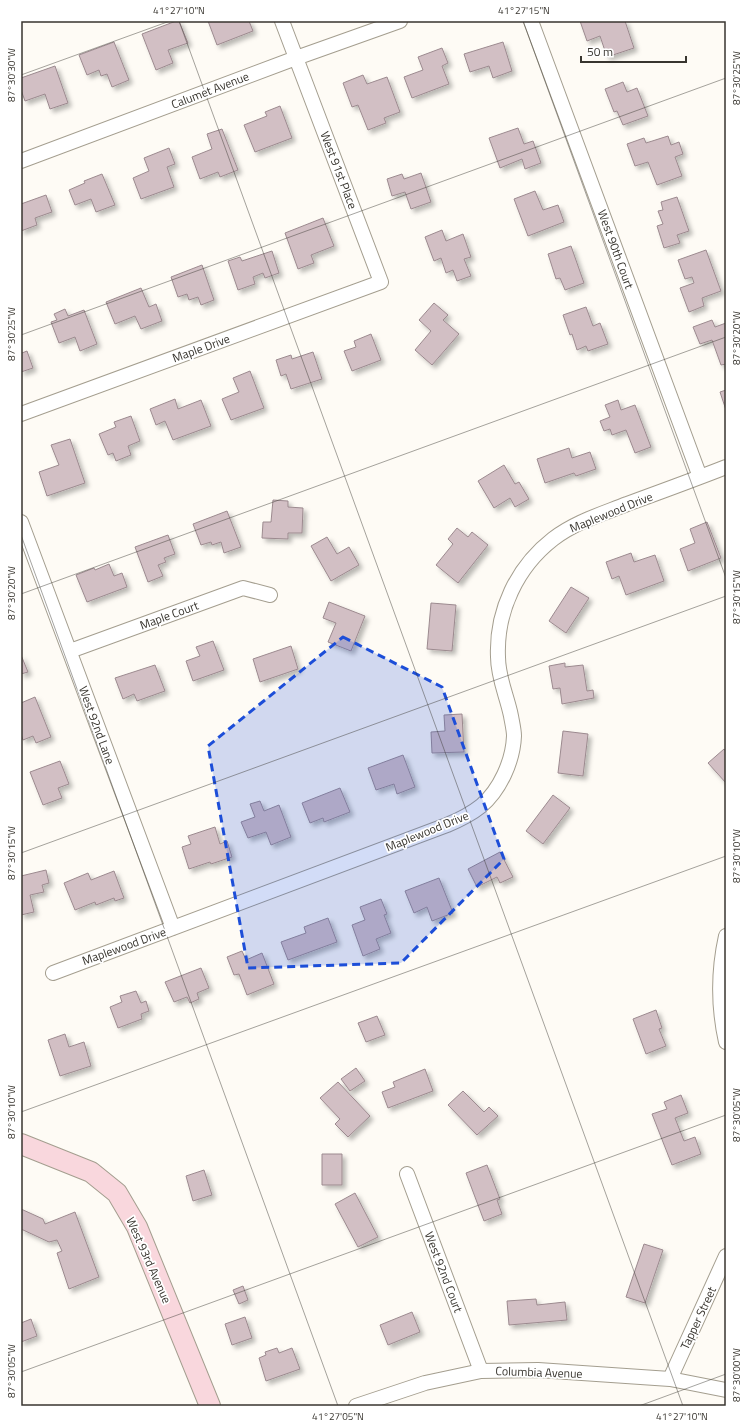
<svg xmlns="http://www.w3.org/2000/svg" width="747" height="1427" font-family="'Titillium Web',sans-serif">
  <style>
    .building { fill: #d2bfc4; stroke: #9c8a8f; filter: url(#shadow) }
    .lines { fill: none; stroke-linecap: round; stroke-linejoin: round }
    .street-casing { stroke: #a49e8f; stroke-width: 16 }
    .secondary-casing { stroke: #a49e8f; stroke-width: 22 }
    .street { stroke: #fff; stroke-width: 14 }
    .secondary { stroke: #f9d7dd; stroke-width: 20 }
    .marked { fill: #1d4ed8; fill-opacity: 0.2; stroke: #1d4ed8; stroke-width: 3; stroke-dasharray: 8 5; stroke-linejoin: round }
    .ticks { fill: none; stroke: #38352f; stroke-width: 1; stroke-opacity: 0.45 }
    .labels { text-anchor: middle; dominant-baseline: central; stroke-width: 3.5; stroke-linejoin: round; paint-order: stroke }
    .street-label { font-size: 12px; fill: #38352f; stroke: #fff }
    .neatline { fill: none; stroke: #38352f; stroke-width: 1.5 }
    .ticks-label { font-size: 10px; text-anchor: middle; fill: #38352f }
  </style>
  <defs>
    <filter id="shadow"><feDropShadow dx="3.5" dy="3.5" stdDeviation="2" flood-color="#0004"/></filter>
  </defs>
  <rect width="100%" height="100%" fill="#fefbf5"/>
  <!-- building -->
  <path class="building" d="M176 21H179L188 43 168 50 173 63 156 70 142 34Z
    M208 21H249L253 31 217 45Z
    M580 21H625L634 48 607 57 600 36 587 41Z
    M114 42 129 80 112 87 107 74 101 76 99 70 87 75 79 55Z
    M503 42 512 71 493 78 489 66 470 72 464 54Z
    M442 48 448 63 442 66 449 84 412 98 404 77 423 70 418 57Z
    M55 66 68 103 50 109 45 94 25 101 21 90V78Z
    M363 75 367 84 387 77 400 112 384 118 386 123 368 130 358 105 352 107 343 83Z
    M623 82 627 92 637 88 648 116 623 125 617 111 614 112 605 89Z
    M280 106 292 138 255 152 244 125 267 116 265 112Z
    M518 128 524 144 533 141 541 163 525 169 522 159 500 168 489 138Z
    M222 129 238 170 220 177 218 172 200 179 192 157 212 149 207 134Z
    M668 136 671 145 679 142 683 154 675 157 682 176 657 185 648 162 635 166 627 144 644 138 646 143Z
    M169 148 175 164 167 167 174 187 141 199 133 178 149 171 144 158Z
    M421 173 431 202 411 209 405 192 392 196 387 179 402 174 404 179Z
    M102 174 115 205 96 212 91 199 75 205 69 190 85 183 84 181Z
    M535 191 543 210 558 205 564 222 528 236 514 199Z
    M46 195 52 212 35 218 37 225 21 231V204Z
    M677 197 689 231 677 235 680 243 664 248 657 226 663 224 658 211 663 210 661 202Z
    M323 218 334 246 311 255 314 263 298 269 285 233Z
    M442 230 446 241 463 234 471 257 464 259 471 276 457 281 453 270 446 273 441 258 434 261 425 237Z
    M571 246 584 283 565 290 560 278 556 279 548 254Z
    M706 250 721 291 702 298 704 306 689 312 680 288 694 283 692 277 685 279 678 260Z
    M272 251 279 273 265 278 263 273 253 277 255 284 238 290 228 261 240 257 242 261Z
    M202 265 214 300 201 305 198 297 189 300 187 294 178 297 171 277Z
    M141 288 149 307 156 304 162 321 141 329 135 316 115 324 106 302Z
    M434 303 448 315 443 320 459 334 432 365 415 350 431 331 419 320Z
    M586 307 593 326 600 323 608 344 588 351 586 346 577 350 572 334 570 335 563 315Z
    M65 309 68 316 84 310 97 344 80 351 75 337 59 343 51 322 57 320 54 314Z
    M712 320 715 327 726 323V364L721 365 712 340 700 344 693 327Z
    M371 334 381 360 352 371 344 351 356 347 354 341Z
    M21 350 22 353 27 351 33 368 21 372Z
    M313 352 322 379 291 389 286 374 281 376 276 360 291 355 292 359Z
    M250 371 264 408 231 420 222 399 239 392 233 378Z
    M726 390V410L720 392Z
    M175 399 178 409 201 400 211 426 173 440 165 421 156 425 150 409Z
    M618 400 621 410 635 405 651 447 635 453 626 430 612 435 610 429 604 431 600 421 610 417 605 405Z
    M131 416 140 441 128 446 131 455 116 461 113 453 108 455 99 434 116 427 114 422Z
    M70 439 85 483 47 496 39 472 59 465 51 445Z
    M569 448 572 458 590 452 596 469 576 476 574 473 545 483 537 459Z
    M504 465 515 484 519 482 529 499 515 507 510 498 494 508 478 481Z
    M273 500 288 501V507L303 508 302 533H288V539L262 538 263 522H271Z
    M227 511 241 547 224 553 221 542 212 545 211 542 201 545 193 524Z
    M707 522 721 558 688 571 680 549 695 543 690 529Z
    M457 528 468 537 472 532 488 545 458 583 436 565 453 544 448 539Z
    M168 535 175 554 164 558 166 562 158 565 163 576 148 582 135 547Z
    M327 537 337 554 349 547 359 565 331 581 311 546Z
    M631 553 634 562 655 555 664 581 626 595 619 576 612 579 606 562Z
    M109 564 114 576 122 573 127 587 87 602 76 575 94 568 95 570Z
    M571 587 589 598 566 633 549 621Z
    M329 602 365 616 351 651 328 642 336 623 323 618Z
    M431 603 456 605 452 651 427 649Z
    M213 641 224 670 193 681 186 661 200 656 196 647Z
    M291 646 298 669 260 682 253 659Z
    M21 655 28 672 21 674Z
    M565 663V667L583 665 587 691 593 690 594 698 562 704 560 688 553 689 549 666Z
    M155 665 165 691 137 701 134 694 123 699 115 678Z
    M35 697 51 737 36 743 33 736 23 740 21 734V703Z
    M462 714 464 752 432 753 431 732 445 731 444 715Z
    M563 731 588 734 583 776 558 773Z
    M724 749 726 752V783L708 763Z
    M403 755 415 787 397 794 394 784 376 790 368 768Z
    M60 761 69 784 58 788 62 798 43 805 30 772Z
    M340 788 350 812 324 822 323 818 310 823 302 803Z
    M553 795 570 808 543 844 526 831Z
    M260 801 264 811 279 805 291 837 271 845 266 832 248 838 241 822 255 817 250 804Z
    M215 827 220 844 227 841 232 857 211 864 210 862 189 869 182 847 191 844 188 836Z
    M500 852 513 877 500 883 497 877 477 887 468 869Z
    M46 870 49 883 42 885 44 892 30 895 34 912 21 915V876Z
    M114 871 124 898 115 901 114 898 96 905 95 902 75 910 64 883 88 873 91 880Z
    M439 878 453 913 432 921 427 907 414 913 405 891Z
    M381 899 387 914 384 915 391 933 376 939 380 949 363 956 352 925 365 920 360 907Z
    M328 918 337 942 288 960 281 942 306 933 304 927Z
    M242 951 246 960 262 953 274 984 247 995 239 974 234 975 227 957Z
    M201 968 209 988 197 993 199 999 190 1003 187 997 174 1002 165 982Z
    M136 991 141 1003 146 1001 149 1011 141 1014 142 1019 118 1028 110 1007 122 1002 120 996Z
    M656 1010 662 1028 659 1029 666 1046 646 1054 633 1019Z
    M377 1016 385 1035 366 1042 358 1023Z
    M65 1034 69 1047 84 1042 91 1066 60 1076 48 1040Z
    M356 1068 365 1081 350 1091 341 1079Z
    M425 1069 433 1091 388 1108 382 1092 395 1087 393 1082Z
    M338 1082 370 1116 348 1137 335 1124 340 1119 320 1098Z
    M463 1091 484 1112 489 1107 498 1116 477 1135 448 1105Z
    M681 1095 688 1113 675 1118 684 1141 695 1137 701 1154 672 1165 652 1114 667 1109 664 1102Z
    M322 1154H342V1185H322Z
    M487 1165 500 1199 497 1200 502 1214 484 1221 466 1173Z
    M204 1170 212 1195 193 1201 186 1176Z
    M355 1193 378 1237 358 1247 335 1204Z
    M21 1209 43 1219 45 1224 75 1212 99 1277 69 1289 57 1253 62 1251 57 1240 49 1242 21 1229Z
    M644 1244 663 1250 645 1303 626 1297Z
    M243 1286 248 1300 239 1304 233 1290Z
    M536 1299 537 1305 565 1302 567 1320 509 1325 507 1301Z
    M412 1312 420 1332 388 1345 380 1325Z
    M245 1317 252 1338 232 1345 225 1324Z
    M31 1319 37 1336 21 1342V1323Z
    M277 1348 279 1353 292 1348 300 1369 266 1381 259 1358 266 1355 265 1352Z"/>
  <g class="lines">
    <!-- street casing -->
    <g class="street-casing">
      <path id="street" d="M531 21 700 477
        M21 161 296 58 400 21
        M21 414 381 282 282 21
        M21 522 173 928
        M70 651 243 588 270 595
        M726 936C718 972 718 1006 726 1042
        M53 973 447 825C459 820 471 814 481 806 500 790 513 761 514 736 514 730 512 722 511 716 507 696 498 678 498 657 496 611 517 567 553 539 575 522 602 514 627 504 660 492 693 480 726 467
        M407 1174 481 1371
        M670 1379 726 1256
        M356 1406 425 1383 481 1371 538 1370 670 1379 726 1390"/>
    </g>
    <!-- secondary casing -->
    <g class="secondary-casing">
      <path id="secondary" d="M21 1144 91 1172 117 1193 137 1227 210 1406"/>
    </g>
    <!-- street -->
    <use href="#street" class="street"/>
    <!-- secondary -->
    <use href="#secondary" class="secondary"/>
  </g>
  <!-- marked area -->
  <path class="marked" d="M343 637 442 687 504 859 401 963 248 968 208 746Z"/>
  <!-- ticks -->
  <path class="ticks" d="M179 21 683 1406M523 21 726 578M21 75 170 21M21 335 726 78M21 535 338 1406M21 594 726 337M21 853 726 596M21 1112 726 856M21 1372 726 1115M639 1406 726 1374"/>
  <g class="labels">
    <!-- street labels -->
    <g class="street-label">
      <text transform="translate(210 90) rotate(-21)">Calumet Avenue</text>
      <text transform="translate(339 170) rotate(69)">West 91st Place</text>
      <text transform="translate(616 249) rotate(70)">West 90th Court</text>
      <text transform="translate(201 348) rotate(-20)">Maple Drive</text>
      <text transform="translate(611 512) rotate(-22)">Maplewood Drive</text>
      <text transform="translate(169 615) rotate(-20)">Maple Court</text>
      <text transform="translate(97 725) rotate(70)">West 92nd Lane</text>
      <text transform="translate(427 831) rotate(-22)">Maplewood Drive</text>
      <text transform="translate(124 946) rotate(-20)">Maplewood Drive</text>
      <text transform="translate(149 1260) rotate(66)">West 93rd Avenue</text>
      <text transform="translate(444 1272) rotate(69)">West 92nd Court</text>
      <text transform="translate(698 1318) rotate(-65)">Tapper Street</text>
      <text transform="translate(539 1372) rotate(2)">Columbia Avenue</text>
    </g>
  </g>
  <!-- border -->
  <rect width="747" height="1427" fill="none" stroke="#ffffff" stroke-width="44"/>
  <!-- scale -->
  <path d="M581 56v6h105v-6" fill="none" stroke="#38352f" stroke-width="2"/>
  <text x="587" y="56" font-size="12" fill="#38352f" stroke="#ffffff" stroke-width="3" paint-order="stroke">50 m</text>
  <rect x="22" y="22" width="703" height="1383" class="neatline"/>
  <g class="ticks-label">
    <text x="179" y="14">41°27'10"N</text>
    <text x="524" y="14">41°27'15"N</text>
    <text transform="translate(11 75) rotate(-90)" y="4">87°30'30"W</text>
    <text transform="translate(736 78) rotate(-90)" y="4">87°30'25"W</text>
    <text transform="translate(11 334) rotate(-90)" y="4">87°30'25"W</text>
    <text transform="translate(736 338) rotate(-90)" y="4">87°30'20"W</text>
    <text transform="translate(11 593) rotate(-90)" y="4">87°30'20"W</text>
    <text transform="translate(736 597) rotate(-90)" y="4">87°30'15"W</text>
    <text transform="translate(11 853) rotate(-90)" y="4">87°30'15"W</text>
    <text transform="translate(736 856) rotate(-90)" y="4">87°30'10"W</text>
    <text transform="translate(11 1112) rotate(-90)" y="4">87°30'10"W</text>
    <text transform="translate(736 1115) rotate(-90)" y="4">87°30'05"W</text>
    <text transform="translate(11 1371) rotate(-90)" y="4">87°30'05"W</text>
    <text transform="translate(736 1375) rotate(-90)" y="4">87°30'00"W</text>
    <text x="338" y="1420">41°27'05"N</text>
    <text x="682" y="1420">41°27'10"N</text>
  </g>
</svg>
